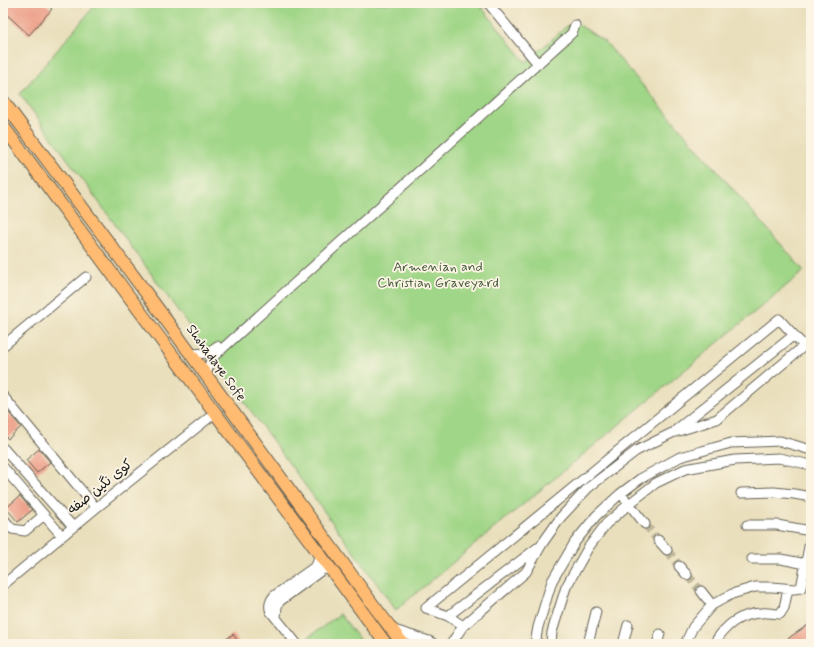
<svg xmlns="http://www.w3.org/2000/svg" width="814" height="647" font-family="Mynerve,'Playpen Sans Arabic',sans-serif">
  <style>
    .green { fill: #a0d687; stroke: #5e7952 }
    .building { fill: #ec9d86 }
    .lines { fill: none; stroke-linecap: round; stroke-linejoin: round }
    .minor-tunnel { stroke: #c0b89c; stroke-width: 9; stroke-dasharray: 9 4.5; stroke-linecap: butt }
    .minor-casing { stroke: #646054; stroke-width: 11 }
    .major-casing { stroke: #646054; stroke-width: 14 }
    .minor { stroke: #fff; stroke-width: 9 }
    .major { stroke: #ffbb71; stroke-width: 12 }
    .labels { text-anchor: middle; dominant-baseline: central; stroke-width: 3.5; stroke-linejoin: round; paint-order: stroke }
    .park-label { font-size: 14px; fill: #4a5d41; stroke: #fcf5e5 }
    .street-label { font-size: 14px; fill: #1c1c1c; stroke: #fcf5e5 }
  </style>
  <rect width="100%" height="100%" fill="#fcf5e5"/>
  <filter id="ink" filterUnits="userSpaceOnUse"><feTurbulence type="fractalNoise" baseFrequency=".025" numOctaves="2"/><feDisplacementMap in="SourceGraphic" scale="8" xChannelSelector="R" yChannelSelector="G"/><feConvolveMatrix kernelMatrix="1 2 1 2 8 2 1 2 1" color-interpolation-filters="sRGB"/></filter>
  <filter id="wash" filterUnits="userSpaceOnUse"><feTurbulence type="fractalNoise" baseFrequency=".012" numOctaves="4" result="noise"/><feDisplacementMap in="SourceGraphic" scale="16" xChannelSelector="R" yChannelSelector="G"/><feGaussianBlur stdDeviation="0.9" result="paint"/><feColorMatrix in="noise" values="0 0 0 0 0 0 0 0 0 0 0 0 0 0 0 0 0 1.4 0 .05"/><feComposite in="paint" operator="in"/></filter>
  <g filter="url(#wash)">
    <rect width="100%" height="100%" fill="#e9dfbc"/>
    <!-- green -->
    <path class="green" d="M97 3H478L526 62 567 26 577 24 587 30 605 42 804 271 396 610 20 94Z
      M340 614 363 644H303L302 642Z"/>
    <g id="blocks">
      <!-- building -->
      <path class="building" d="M3 3H45L52 9 29 35 3 11Z
        M9 413 21 427 8 439 3 434V418Z
        M39 449 50 462 37 473 26 460Z
        M20 496 32 510 18 522 6 508Z
        M811 623V644H784L790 637Z
        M233 634 240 644H220Z"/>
    </g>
  </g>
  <g filter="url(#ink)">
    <use href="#blocks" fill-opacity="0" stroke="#646054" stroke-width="1"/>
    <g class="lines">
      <!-- minor-tunnel -->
      <path class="minor-tunnel" d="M645 524 658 540
        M667 550 679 566
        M687 575 701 591"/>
      <!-- minor casing -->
      <g class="minor-casing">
        <path id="minor" d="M488 3 538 64
          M3 346 86 277
          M191 354 208 353 217 346
          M206 374 212 358 572 33 575 25
          M3 396 96 508
          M676 430 794 335
          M3 448 73 527
          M3 467 62 536
          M741 493 774 492 794 494 811 497
          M625 499 645 524
          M3 518 12 529 25 531 44 515
          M747 525H777L811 531
          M658 540 667 550
          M752 559H781L806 564
          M679 566 687 575
          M3 585 96 508 215 413
          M701 591 712 605
          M426 608 779 319 804 346 717 419 672 433 636 451 588 488 561 517 542 544 526 572 463 626 451 644
          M426 608 448 616 463 626
          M448 616 537 548
          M276 618 277 606 280 601 322 570 325 569 331 571
          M391 629 429 641 434 644
          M297 644 271 612C268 606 270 601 274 596L316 566C319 561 319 558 318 553
          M535 644 538 627 552 581 575 542 596 516 620 494 640 479 680 457 731 443 780 441 811 450
          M551 644 552 632 566 587 588 548 606 524 629 504 656 483 685 469 735 460 779 458 811 465
          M588 644 596 612
          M623 644 628 625
          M657 644 660 634
          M685 644 693 627 712 605 732 594 755 587H772L794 589 801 588 811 536
          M714 644C725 625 739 614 761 613 767 612 774 614 780 614L784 608 788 589"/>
      </g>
      <!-- major casing -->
      <g class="major-casing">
        <path id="major" d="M3 101 158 309 374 606 403 644
          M3 126 386 644"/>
      </g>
      <!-- minor -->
      <use href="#minor" class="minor"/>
      <!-- major -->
      <use href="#major" class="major"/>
    </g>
  </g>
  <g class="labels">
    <!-- park labels -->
    <g class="park-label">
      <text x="438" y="267">Armenian and<tspan x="438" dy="16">Christian Graveyard</tspan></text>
    </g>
    <!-- street labels -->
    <g class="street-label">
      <text transform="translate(216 363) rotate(54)">Shohadaye Sofe</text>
      <text transform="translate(100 487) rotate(-39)">کوی نگین صفه</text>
    </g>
  </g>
  <!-- margin -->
  <rect width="814" height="647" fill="none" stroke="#fcf5e5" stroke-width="16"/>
</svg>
